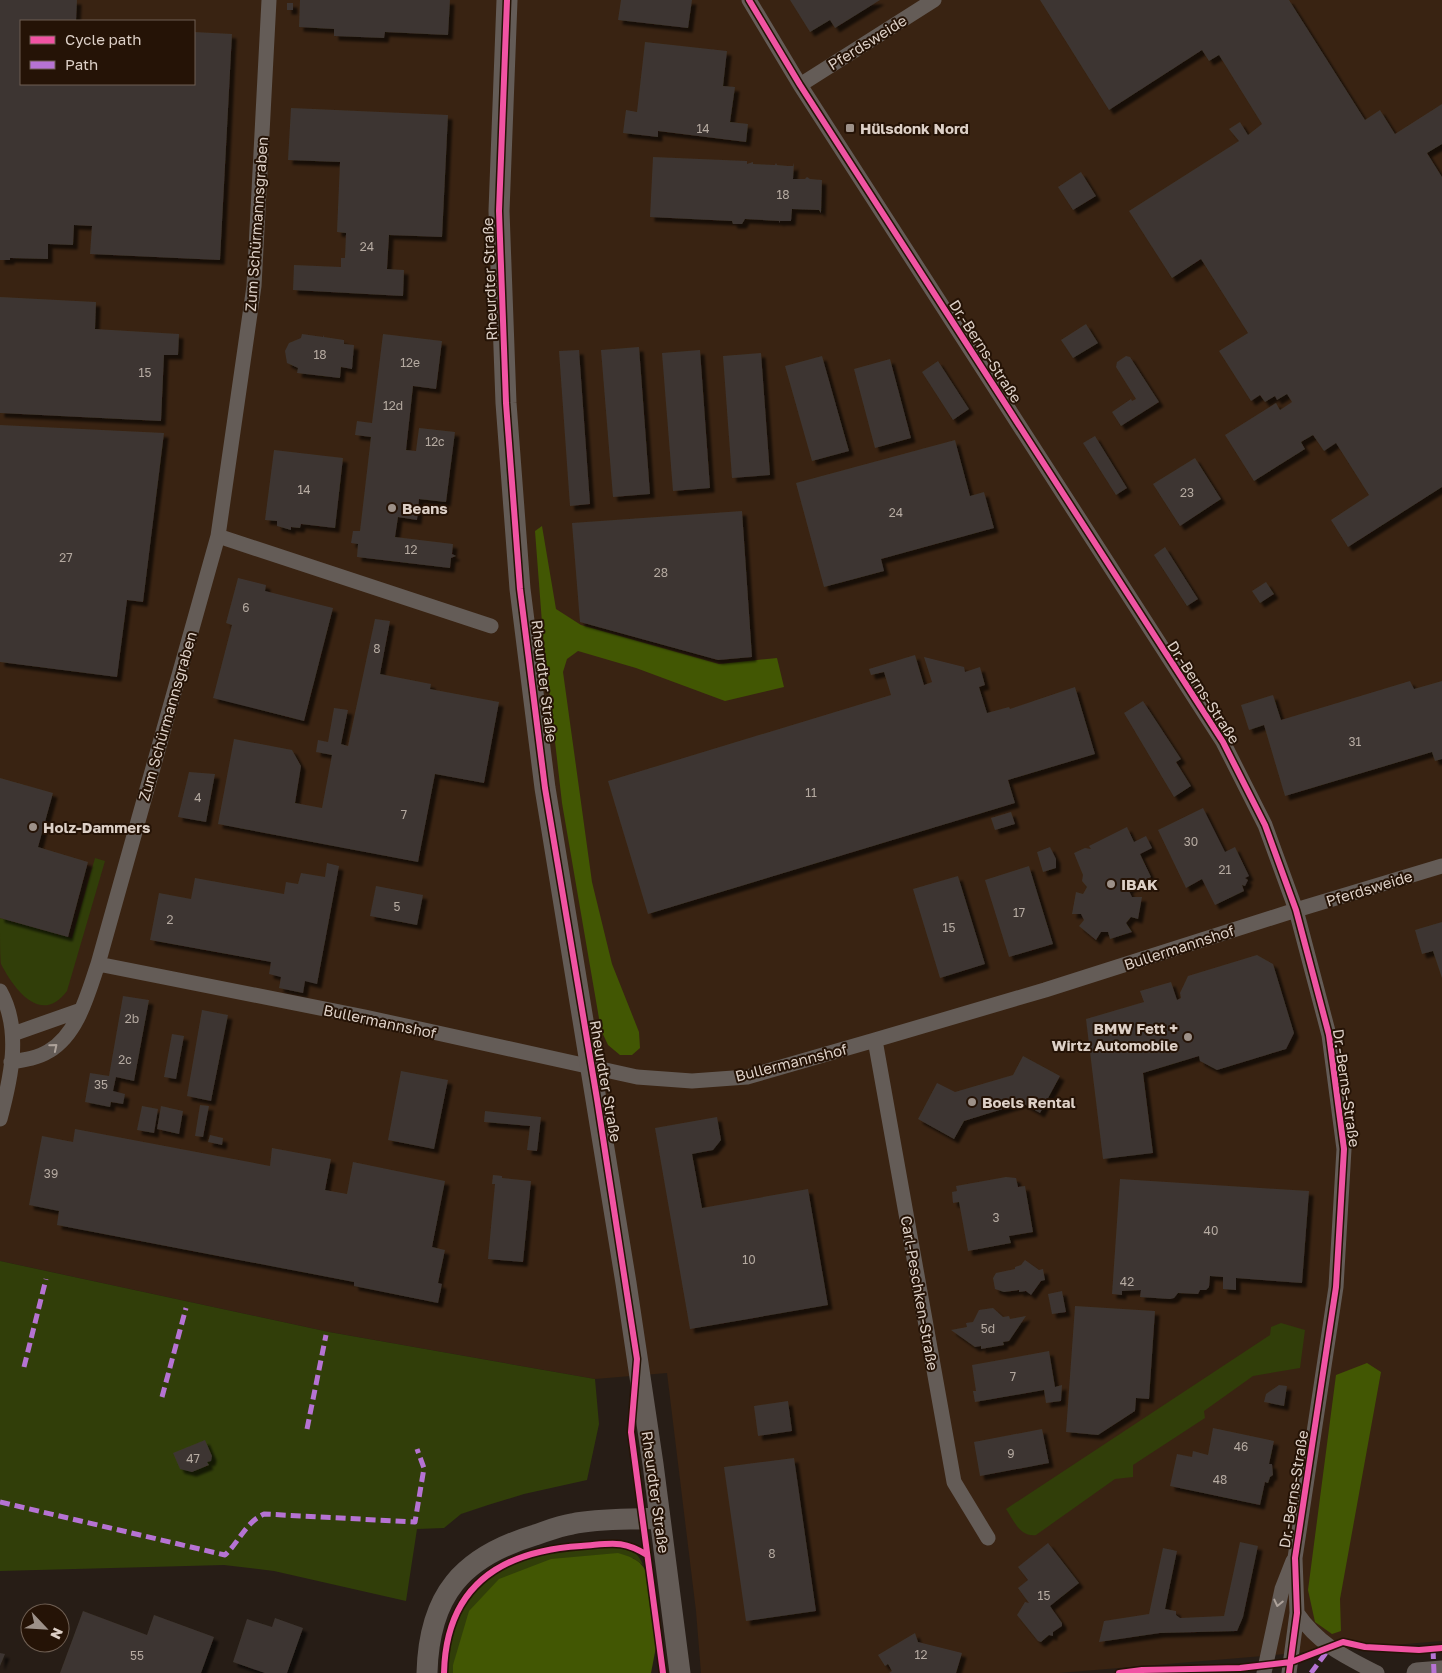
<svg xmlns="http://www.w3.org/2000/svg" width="1442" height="1673" font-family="'Golos Text',sans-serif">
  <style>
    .built { fill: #392312; fill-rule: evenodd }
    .green { fill: #313e09 }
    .forest { fill: #425703 }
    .building { fill: #3e3630; filter: url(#shadow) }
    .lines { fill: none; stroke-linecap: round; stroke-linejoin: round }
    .minor { stroke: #645c57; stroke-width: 15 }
    .secondary { stroke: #645c57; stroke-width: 21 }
    .quiet { stroke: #b673d3; stroke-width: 5; stroke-dasharray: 10 5; stroke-linecap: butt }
    .cycleway-casing { stroke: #251306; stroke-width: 9 }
    .cycleway { stroke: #f153a3; stroke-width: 6 }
    .oneway { stroke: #ada29a }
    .poi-dot { fill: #9d9189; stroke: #251306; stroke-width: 2 }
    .labels { text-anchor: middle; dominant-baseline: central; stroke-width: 4; stroke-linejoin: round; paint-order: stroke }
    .number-label { font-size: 12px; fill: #b5aaa1 }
    .street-label { font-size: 15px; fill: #ddd0c7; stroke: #251306 }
    .poi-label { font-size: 15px; font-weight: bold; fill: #ddd0c7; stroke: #251306; text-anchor: start }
  </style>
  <defs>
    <filter id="shadow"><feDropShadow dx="4.5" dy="4.5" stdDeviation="1" flood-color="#0009"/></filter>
  </defs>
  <rect width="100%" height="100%" fill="#271d16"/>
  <!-- built -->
  <path class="built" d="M0 0H1442V1641L1059 1673H701L696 1611 667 1373 595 1379 329 1332 0 1261ZM21 21H194V84H21Z"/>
  <!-- green -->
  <path class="green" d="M95 858 105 861 67 991C41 1026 14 989 1 964 0 957 0 928 0 918L72 938Z
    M0 1261 329 1332 595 1379 599 1424 587 1480 524 1494 488 1505 461 1514 444 1528 417 1529 406 1601 274 1571 224 1565 0 1571Z
    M1281 1323 1305 1330 1300 1368 1253 1376 1204 1411 1205 1418 1133 1465V1477L1115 1479 1036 1535C1020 1537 1014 1521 1006 1509L1270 1335 1271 1327Z
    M602 1546C620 1546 636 1546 643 1565L633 1558 453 1665V1673H447C448 1660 448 1647 452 1635 471 1562 538 1552 602 1546Z"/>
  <!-- forest -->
  <path class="forest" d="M542 526 556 609 581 625 719 664 777 658 784 687 725 701 636 668 578 651 567 659 563 672 592 882 612 964 639 1032 640 1048 632 1055H620L608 1045 601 1030 562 803 543 636 535 531Z
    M1367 1363 1381 1372 1340 1599 1341 1631 1332 1634 1315 1622 1308 1590 1336 1375Z
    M618 1553C631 1557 642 1560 647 1574L656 1647 651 1673H453V1665L469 1611 499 1579 551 1559Z"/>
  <!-- building -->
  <path class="building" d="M0 0H77L76 21H21V84H194V32L232 34 220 260 90 254 92 226 74 225 73 245 48 244V259L10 258V260H0Z
    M300 0H450L448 35 385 32 384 38 334 36V29L299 27Z
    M621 0H692L688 28 618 20Z
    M790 0H880L835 28 830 20 810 32Z
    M1040 0H1289L1365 120 1380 110 1395 134 1442 104V144L1427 153 1442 177V487L1348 547 1331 520 1369 495 1336 443 1324 451 1313 435 1301 442 1305 449 1254 481 1225 435 1276 403 1280 410 1292 402 1287 394 1277 400 1275 396 1265 402 1260 395 1251 401 1219 351 1248 333 1201 259 1172 278 1129 211 1239 141 1229 129 1240 122 1248 135 1262 124 1219 55 1209 61 1202 50 1109 110Z
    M287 3H293V10H287Z
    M645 42 727 51 723 86 735 87 730 122 748 124 746 142 658 131V137L623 133 626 110 637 112Z
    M291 108 448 115 442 237 389 235 387 269 404 270 403 296 293 290 294 265 341 267V258H345L346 233 337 232 340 162 288 160Z
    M653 157 747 161V164L753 162V164L775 165 776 163 777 165 788 166H793L794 163 793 179H805L807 177 810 179 822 180 821 213 819 210 792 209 791 221H780L779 223V221L745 219 742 224H733L732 221 650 217Z
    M1081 172 1096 196 1073 210 1058 187Z
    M0 297 96 302 95 329 179 334 178 355H164L161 421 0 413Z
    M1086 324 1098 343 1073 358 1061 340Z
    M302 334 323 337 324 335V337L344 340V344L354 345 352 369 341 367 340 378 297 373 298 368 287 363 285 351 289 343 301 338Z
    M383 334 442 341 436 389 413 386 406 450 416 451 419 428 455 432 446 502 419 499 417 520 398 517 395 537 453 544 452 554 456 556 451 558 450 568 357 557 358 544 351 543 353 531H360L371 437 355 435 357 421 372 423Z
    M639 347 650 494 613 497 601 350Z
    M579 350 590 504 570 506 559 351Z
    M700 350 710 488 673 491 662 353Z
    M761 353 770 475 732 478 723 356Z
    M822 356 849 451 812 461 785 366Z
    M1126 356 1130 357 1159 402 1121 426 1112 412 1131 399 1132 401 1136 399 1116 367 1117 362Z
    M890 359 911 438 875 448 854 369Z
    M938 361 969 409 953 420 922 372Z
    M0 425 164 433 143 602 127 600 117 677 0 662Z
    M1095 436 1127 488 1116 495 1083 443Z
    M955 440 970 496 984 492 994 528 881 559 884 571 824 587 796 483Z
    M274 450 343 458 335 528 301 524 300 528 291 527V530L277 526V521L265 520Z
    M1195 458 1221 499 1180 526 1153 484Z
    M742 511 752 657 718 660 580 622 572 523Z
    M1165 547 1198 599 1187 606 1154 555Z
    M238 578 266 585 265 591 333 608 304 721 213 698 232 625 226 623Z
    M1266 582 1274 594 1260 603 1252 591Z
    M375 619 390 621 380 674 431 684 430 689 499 702 484 783 435 774 418 862 218 824 234 739 292 750 301 766 295 803 322 808 332 755 316 752 318 740 328 742 334 708 348 710 341 744 348 746Z
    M915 655 924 685 932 682 924 657 964 667 965 672 980 667 985 685 979 687 987 713 1009 707 1010 709 1075 687 1095 754 1008 780 1015 803 648 914 608 781 891 695 884 672 871 675 869 669Z
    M1410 681 1414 689 1442 681V759L1435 761 1432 752 1285 796 1264 725 1249 730 1241 705 1273 695 1281 720Z
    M1143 701 1181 759 1176 762 1191 786 1174 797 1124 713Z
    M189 772 215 774 206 822 178 817Z
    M0 778 53 793 38 847 88 862 68 937 0 918Z
    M1203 808 1225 852 1235 847 1249 876 1245 878 1248 880 1245 886 1242 885 1244 891 1215 905 1202 879 1186 888 1158 830Z
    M1011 812 1015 824 995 830 991 818Z
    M1127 827 1134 842 1146 836 1152 848 1140 854 1151 877 1128 889 1132 897H1142L1138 919 1131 917 1126 923 1132 932 1110 939 1108 932H1101L1096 940 1079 926 1084 920 1081 914H1072L1076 892 1083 894 1087 887 1082 881 1083 875 1074 853 1085 848 1091 849 1089 846Z
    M1050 847 1056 859V868L1043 872 1037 852Z
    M327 863 339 866 317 984 305 981 303 993 279 988 281 977 269 974 271 962 150 940 159 893 191 899 195 878 284 894 286 882 298 884 301 873 325 877Z
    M1029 866 1053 944 1009 957 985 880Z
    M958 876 985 964 940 978 913 889Z
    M376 886 423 895 417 925 370 916Z
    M1442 922V978L1433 951 1422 954 1415 930Z
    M1257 955 1273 964 1294 1033 1286 1049 1217 1070 1200 1061 1199 1056 1143 1073 1153 1153 1103 1159 1086 1019 1144 1002 1140 991 1171 982 1177 1000 1181 998 1180 993 1188 976Z
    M123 996 149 1000 134 1081 116 1077 113 1091 125 1094 123 1104 111 1102 110 1107 85 1102 90 1073 109 1076Z
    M202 1010 228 1015 211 1101 187 1096Z
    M172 1034 184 1036 176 1079 164 1077Z
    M1023 1056 1060 1076 1040 1113 1022 1103 964 1121 954 1139 918 1119 937 1083 955 1092 1013 1075Z
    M401 1071 448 1080 434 1149 388 1140Z
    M200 1105 209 1106 203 1137 195 1136Z
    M142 1106 158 1109 154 1133 137 1130Z
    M161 1106 183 1111 179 1134 157 1129Z
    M485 1111 541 1117 537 1151 527 1150 530 1126 484 1122Z
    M717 1117 721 1140 713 1150 692 1154 702 1208 808 1189 828 1305 690 1329 655 1128Z
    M75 1129 270 1166 272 1148 331 1159 325 1190 347 1194 353 1162 445 1181 432 1247 445 1250 438 1283 442 1284 438 1303 354 1286V1282L57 1225 59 1211 29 1205 42 1136 73 1142Z
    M210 1135 223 1138 222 1145 208 1142Z
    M493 1175 502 1176V1178L531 1181 523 1262 488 1259 495 1184H492Z
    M1006 1177 1016 1178 1018 1187 1025 1186 1033 1232 1009 1236 1011 1243 968 1251 959 1202 953 1203 952 1192 957 1191 956 1186Z
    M1120 1179 1309 1191 1302 1283 1236 1278V1290L1223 1289V1277L1210 1276 1209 1287 1206 1290H1200L1198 1294 1178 1293 1174 1298 1170 1299 1140 1297 1141 1290 1122 1291V1295L1112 1294Z
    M1025 1260 1039 1270 1043 1269 1045 1280 1041 1281 1031 1295 1026 1291 1019 1292V1290L1004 1292 995 1289 993 1278 996 1273 1015 1269V1267L1021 1265Z
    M1062 1291 1066 1312 1052 1314 1048 1294Z
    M1075 1306 1155 1311 1149 1399 1136 1398 1135 1411 1098 1435 1066 1432Z
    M993 1308 1003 1317 1009 1316 1010 1319 1026 1316 1009 1341 1003 1342 1004 1345 981 1349V1346L975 1347 951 1330 967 1327 966 1323 973 1322 979 1310Z
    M1049 1351 1055 1387 1062 1385 1061 1401 1046 1403 1044 1390 975 1402 973 1391H976L972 1365Z
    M1279 1385 1287 1386 1284 1406 1264 1402 1266 1394Z
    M788 1401 792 1431 758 1436 754 1406Z
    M1213 1428 1274 1441 1269 1464H1272L1273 1475 1270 1477 1268 1483 1265 1482 1260 1505 1170 1486 1177 1454 1192 1457 1193 1451 1208 1455Z
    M1042 1429 1049 1463 980 1476 974 1442Z
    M205 1440 212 1456 211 1461 207 1462 209 1465 192 1472 180 1469 173 1453Z
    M794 1458 816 1611 746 1621 724 1467Z
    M1240 1542 1258 1546 1243 1617 1237 1631 1160 1633 1099 1642 1104 1621 1149 1614 1163 1548 1177 1551 1165 1609 1176 1611V1615L1180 1618 1224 1616Z
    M1048 1543 1079 1583 1050 1606 1062 1623V1626L1053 1632V1636L1049 1635 1041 1642 1038 1641 1017 1615 1025 1602 1029 1603 1018 1588 1028 1580 1018 1567Z
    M83 1611 147 1635 154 1615 214 1637 201 1673H60Z
    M275 1618 303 1628 287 1673H265L233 1662 247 1619 272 1627Z
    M915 1633 918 1642 962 1653 956 1673H889L892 1671 888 1664 885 1666 878 1655Z
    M0 1653 5 1654 0 1666Z"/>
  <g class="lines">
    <!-- minor -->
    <path class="minor" d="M749 0 800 85 1223 742 1265 825 1296 910 1329 1035 1344 1149 1336 1287 1295 1558 1297 1613 1289 1673
      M800 85 934 0
      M218 536 491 626
      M98 964 365 1017 637 1077 692 1081 747 1077 875 1040 1045 990 1296 910 1442 866
      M0 991C22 1030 11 1078 0 1119
      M13 1034 81 1010
      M875 1040 954 1482 988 1538
      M11 1062C24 1060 38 1058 49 1051 78 1034 88 993 98 964L218 536 254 286 269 0
      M1297 1613C1319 1645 1344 1656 1377 1673
      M1264 1673 1282 1589 1293 1561"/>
    <!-- secondary -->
    <path class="secondary" d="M507 0 499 211 506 403 520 589 545 788 626 1283 653 1464 680 1673
      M427 1673C429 1595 462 1557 535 1535 547 1531 559 1526 572 1524 600 1518 631 1520 660 1518
      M1417 1673 1442 1671"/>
    <!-- quiet -->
    <path class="quiet" d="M24 1367 46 1279
      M162 1397 186 1308
      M307 1429 326 1335
      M0 1502 225 1555C239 1542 246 1522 264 1514L415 1522 424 1468 417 1449
      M1433 1649 1434 1673
      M1311 1673 1328 1650"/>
    <!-- cycleway casing -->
    <g class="cycleway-casing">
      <path id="cycleway" d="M507 0 499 211 506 403 520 589 545 788 597 1099 637 1359 631 1432 663 1673
        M749 0 800 85 1223 742 1265 825 1296 910 1329 1035 1344 1149 1336 1287 1295 1558 1297 1613 1289 1673
        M444 1673C446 1586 501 1551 581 1546 610 1544 622 1539 647 1555
        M1119 1673 1142 1670 1240 1668 1291 1662 1343 1642 1365 1647 1419 1650 1442 1648"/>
    </g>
    <!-- cycleway -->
    <use href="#cycleway" class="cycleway"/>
  </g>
  <!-- one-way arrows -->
  <defs><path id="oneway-chevron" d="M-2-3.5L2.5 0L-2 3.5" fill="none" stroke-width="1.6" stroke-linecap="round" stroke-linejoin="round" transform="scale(1.25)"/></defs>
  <g class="oneway">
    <use href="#oneway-chevron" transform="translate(54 1047) rotate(-40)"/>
    <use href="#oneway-chevron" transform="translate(1278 1603) rotate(103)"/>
  </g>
  <!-- markers -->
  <g class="poi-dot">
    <rect x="845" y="123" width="10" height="10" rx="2.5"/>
    <circle cx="392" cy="508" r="5"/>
    <circle cx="33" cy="827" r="5"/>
    <circle cx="1111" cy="884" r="5"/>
    <circle cx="1188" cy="1037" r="5"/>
    <circle cx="972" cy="1102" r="5"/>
  </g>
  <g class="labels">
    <!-- number labels -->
    <g class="number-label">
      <text x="703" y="128">14</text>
      <text x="783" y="194">18</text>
      <text x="367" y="246">24</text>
      <text x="320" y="354">18</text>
      <text x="410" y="362">12e</text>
      <text x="145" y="372">15</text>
      <text x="393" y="405">12d</text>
      <text x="435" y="441">12c</text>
      <text x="304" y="489">14</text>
      <text x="1187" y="492">23</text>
      <text x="896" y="512">24</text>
      <text x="411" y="549">12</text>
      <text x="66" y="557">27</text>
      <text x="661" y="572">28</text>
      <text x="246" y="607">6</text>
      <text x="377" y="648">8</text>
      <text x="1355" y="741">31</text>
      <text x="811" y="792">11</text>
      <text x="198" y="797">4</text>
      <text x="404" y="814">7</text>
      <text x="1191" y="841">30</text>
      <text x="1225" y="869">21</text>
      <text x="397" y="906">5</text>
      <text x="1019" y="912">17</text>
      <text x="170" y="919">2</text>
      <text x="949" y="927">15</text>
      <text x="132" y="1018">2b</text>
      <text x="125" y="1059">2c</text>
      <text x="101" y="1084">35</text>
      <text x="51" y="1173">39</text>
      <text x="996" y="1217">3</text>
      <text x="1211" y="1230">40</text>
      <text x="749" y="1259">10</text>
      <text x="1127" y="1281">42</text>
      <text x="988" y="1328">5d</text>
      <text x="1013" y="1376">7</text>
      <text x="1241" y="1446">46</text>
      <text x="1011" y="1453">9</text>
      <text x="193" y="1458">47</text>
      <text x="1220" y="1479">48</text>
      <text x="772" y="1553">8</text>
      <text x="1044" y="1595">15</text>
      <text x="921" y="1654">12</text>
      <text x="137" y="1655">55</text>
    </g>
    <!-- street labels -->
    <g class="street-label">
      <text transform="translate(867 42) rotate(-32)">Pferdsweide</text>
      <text transform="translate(256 224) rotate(-86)">Zum Schürmannsgraben</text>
      <text transform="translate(489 279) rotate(-92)">Rheurdter Straße</text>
      <text transform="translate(986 351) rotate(57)">Dr.-Berns-Straße</text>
      <text transform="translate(545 681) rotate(83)">Rheurdter Straße</text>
      <text transform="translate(1204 692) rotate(57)">Dr.-Berns-Straße</text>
      <text transform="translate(167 716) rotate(-74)">Zum Schürmannsgraben</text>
      <text transform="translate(1369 888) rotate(-17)">Pferdsweide</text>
      <text transform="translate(1179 947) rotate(-18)">Bullermannshof</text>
      <text transform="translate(380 1021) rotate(12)">Bullermannshof</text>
      <text transform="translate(791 1062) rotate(-14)">Bullermannshof</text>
      <text transform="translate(606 1081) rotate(80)">Rheurdter Straße</text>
      <text transform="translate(1347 1088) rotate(82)">Dr.-Berns-Straße</text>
      <text transform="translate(920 1293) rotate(80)">Carl-Peschken-Straße</text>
      <text transform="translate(1293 1489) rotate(-81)">Dr.-Berns-Straße</text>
      <text transform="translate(656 1492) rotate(82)">Rheurdter Straße</text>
    </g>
    <!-- poi labels -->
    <g class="poi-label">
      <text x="860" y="128">Hülsdonk Nord</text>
      <text x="402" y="508">Beans</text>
      <text x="43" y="827">Holz-Dammers</text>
      <text x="1121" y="884">IBAK</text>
      <text x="1178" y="1028" text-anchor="end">BMW Fett +<tspan x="1178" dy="17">Wirtz Automobile</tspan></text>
      <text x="982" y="1102">Boels Rental</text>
    </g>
  </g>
  <!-- legend -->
  <rect x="20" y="20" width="175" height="65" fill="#251306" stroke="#6f5f53"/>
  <rect x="30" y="36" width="25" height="8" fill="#f153a3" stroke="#6f5f53"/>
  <text x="65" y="45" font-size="15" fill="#ddd0c7">Cycle path</text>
  <rect x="30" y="61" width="25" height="8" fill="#b673d3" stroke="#6f5f53"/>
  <text x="65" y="70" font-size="15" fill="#ddd0c7">Path</text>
  <!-- north arrow -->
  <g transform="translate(45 1628) rotate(115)"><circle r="24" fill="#251306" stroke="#6f5f53"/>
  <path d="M0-4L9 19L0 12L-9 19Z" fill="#9d9189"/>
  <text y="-8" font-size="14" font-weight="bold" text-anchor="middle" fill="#ddd0c7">N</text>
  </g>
</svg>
